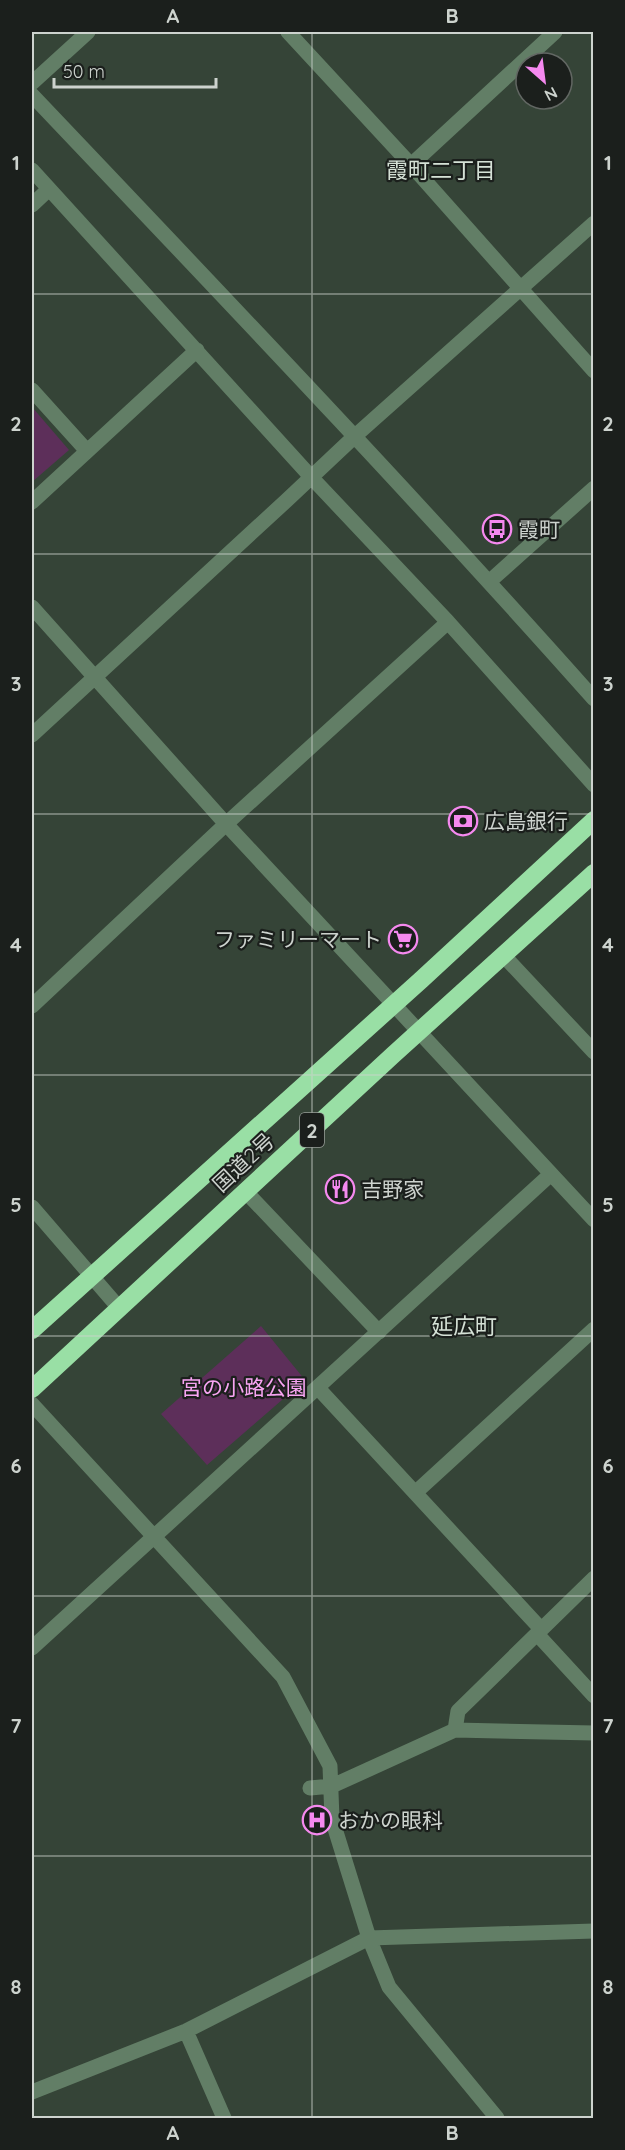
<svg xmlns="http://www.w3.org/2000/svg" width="625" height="2150" font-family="Quicksand,'Noto Sans JP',sans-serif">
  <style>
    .built { fill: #354437; fill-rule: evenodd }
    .green { fill: #5d2f5a }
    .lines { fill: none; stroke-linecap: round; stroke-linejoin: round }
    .minor { stroke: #627e66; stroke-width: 15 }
    .highway { stroke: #99dfa5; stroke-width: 18 }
    .grid { fill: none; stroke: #cdd3ce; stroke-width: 1.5; stroke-opacity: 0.55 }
    .labels { text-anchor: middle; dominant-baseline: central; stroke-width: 4.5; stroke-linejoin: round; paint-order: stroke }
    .shield { fill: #1b1f1c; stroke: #989d99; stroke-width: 1.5 }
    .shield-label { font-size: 20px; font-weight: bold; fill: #cdd3ce }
    .poi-label { font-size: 21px; fill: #cdd3ce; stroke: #1b1f1c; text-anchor: start }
    .street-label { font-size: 21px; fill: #cdd3ce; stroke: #1b1f1c }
    .park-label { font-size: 21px; fill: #f7a4f2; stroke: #1b1f1c }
    .neighbourhood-label { font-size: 22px; fill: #d5e1d6; stroke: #1b1f1c }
    .neatline { fill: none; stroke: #cdd3ce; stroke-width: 2 }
    .grid-label { font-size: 20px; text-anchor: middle; font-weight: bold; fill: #cdd3ce }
  </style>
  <rect width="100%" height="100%" fill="#303931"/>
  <!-- built -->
  <path class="built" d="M32 32H593V2118H32ZM526 63H562V99H526Z"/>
  <!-- green -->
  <path class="green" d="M32 407 69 450 32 482Z
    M261 1326 305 1380 207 1465 161 1414Z"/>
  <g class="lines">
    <!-- minor -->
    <path class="minor" d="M288 32 411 165 594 371
      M32 83 88 32
      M32 95C221 294 411 493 594 699
      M411 165 555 32
      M32 170 312 478 448 622 594 785
      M32 205 49 189
      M32 390 87 451
      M32 502 197 350
      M490 581 594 488
      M32 607 226 824 594 1220
      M32 735 287 500 355 436 594 223
      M503 955 594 1052
      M32 1006 226 824 448 622
      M245 1191 379 1332
      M32 1207 120 1309
      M318 1388 541 1629
      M32 1404 283 1677 330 1766 332 1819 369 1938 389 1987 497 2118
      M415 1493 594 1329
      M537 1634 594 1696
      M32 1648 551 1174
      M455 1730 458 1711 594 1578
      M310 1788 332 1786 455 1730 594 1733
      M186 2031 224 2118
      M32 2092 186 2031 369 1938 594 1931"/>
    <!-- highway -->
    <path class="highway" d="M32 1330 421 980 594 820
      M32 1389 393 1055 594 873"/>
  </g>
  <!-- grid -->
  <path class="grid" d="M312 32V2118M32 294H594M32 554H594M32 814H594M32 1075H594M32 1336H594M32 1596H594M32 1856H594"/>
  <!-- icons -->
  <defs>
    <g id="bus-ring" transform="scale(1.5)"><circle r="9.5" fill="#1b1f1c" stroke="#f589ef" stroke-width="1.5"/><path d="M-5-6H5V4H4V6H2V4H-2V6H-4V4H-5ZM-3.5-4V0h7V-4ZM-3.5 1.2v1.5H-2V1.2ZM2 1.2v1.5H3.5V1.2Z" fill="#f589ef"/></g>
    <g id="bank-ring" transform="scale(1.5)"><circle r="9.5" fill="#1b1f1c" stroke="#f589ef" stroke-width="1.5"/><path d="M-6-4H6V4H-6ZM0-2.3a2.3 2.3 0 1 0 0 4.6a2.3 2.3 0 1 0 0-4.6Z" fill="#f589ef"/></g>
    <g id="supermarket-ring" transform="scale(1.5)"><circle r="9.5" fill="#1b1f1c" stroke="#f589ef" stroke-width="1.5"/><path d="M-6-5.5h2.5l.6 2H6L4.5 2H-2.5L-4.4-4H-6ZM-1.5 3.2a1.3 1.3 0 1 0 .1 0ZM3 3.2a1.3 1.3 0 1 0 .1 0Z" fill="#f589ef"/></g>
    <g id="restaurant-ring" transform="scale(1.5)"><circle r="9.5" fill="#1b1f1c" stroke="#f589ef" stroke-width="1.5"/><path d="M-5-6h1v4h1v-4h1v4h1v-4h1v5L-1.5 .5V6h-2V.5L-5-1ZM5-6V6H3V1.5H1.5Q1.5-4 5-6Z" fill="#f589ef"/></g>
    <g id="hospital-ring" transform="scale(1.5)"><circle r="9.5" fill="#1b1f1c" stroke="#f589ef" stroke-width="1.5"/><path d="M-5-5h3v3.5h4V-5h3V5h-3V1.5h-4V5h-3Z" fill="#f589ef"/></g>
  </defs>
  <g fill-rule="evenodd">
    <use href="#bus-ring" x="497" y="529"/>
    <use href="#bank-ring" x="463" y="821"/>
    <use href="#supermarket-ring" x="403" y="939"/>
    <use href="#restaurant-ring" x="340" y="1189"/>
    <use href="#hospital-ring" x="317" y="1820"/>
  </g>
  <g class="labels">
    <!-- shield labels -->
    <rect class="shield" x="300" y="1113" width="24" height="34" rx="4.5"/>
    <g class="shield-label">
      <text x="312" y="1130">2</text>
    </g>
    <!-- poi labels -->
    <g class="poi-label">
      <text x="518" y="529">霞町</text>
      <text x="484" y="821">広島銀行</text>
      <text x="382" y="939" text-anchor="end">ファミリーマート</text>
      <text x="361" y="1189">吉野家</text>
      <text x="338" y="1820">おかの眼科</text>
    </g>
    <!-- street labels -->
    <g class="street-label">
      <text transform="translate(243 1162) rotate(-43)">国道2号</text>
    </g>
    <!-- park labels -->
    <g class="park-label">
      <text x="244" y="1387">宮の小路公園</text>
    </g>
    <!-- neighbourhood labels -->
    <g class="neighbourhood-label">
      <text x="441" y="170">霞町二丁目</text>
      <text x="464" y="1326">延広町</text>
    </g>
  </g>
  <!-- border -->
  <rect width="625" height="2150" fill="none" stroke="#1b1f1c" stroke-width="66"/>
  <!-- north arrow -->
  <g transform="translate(544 81) rotate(152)"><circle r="28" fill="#1b1f1c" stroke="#626763" stroke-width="1.5"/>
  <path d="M0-4.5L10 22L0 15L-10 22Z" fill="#f589ef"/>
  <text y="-9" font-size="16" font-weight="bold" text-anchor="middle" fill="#cdd3ce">N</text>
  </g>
  <!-- scale -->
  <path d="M54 78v9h162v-9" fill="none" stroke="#cdd3ce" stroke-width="3"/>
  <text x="63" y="78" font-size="18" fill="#cdd3ce" stroke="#1b1f1c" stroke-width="4.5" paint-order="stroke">50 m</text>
  <rect x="33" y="33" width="559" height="2084" class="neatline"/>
  <g class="grid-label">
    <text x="173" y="23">A</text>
    <text x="452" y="23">B</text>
    <text x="16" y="170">1</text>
    <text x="608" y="170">1</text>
    <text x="16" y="431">2</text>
    <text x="608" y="431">2</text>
    <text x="16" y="691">3</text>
    <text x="608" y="691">3</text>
    <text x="16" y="952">4</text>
    <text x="608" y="952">4</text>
    <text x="16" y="1212">5</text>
    <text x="608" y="1212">5</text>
    <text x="16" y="1473">6</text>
    <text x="608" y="1473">6</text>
    <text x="16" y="1733">7</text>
    <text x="608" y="1733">7</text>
    <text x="16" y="1994">8</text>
    <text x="608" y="1994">8</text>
    <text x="173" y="2140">A</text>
    <text x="452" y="2140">B</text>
  </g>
</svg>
